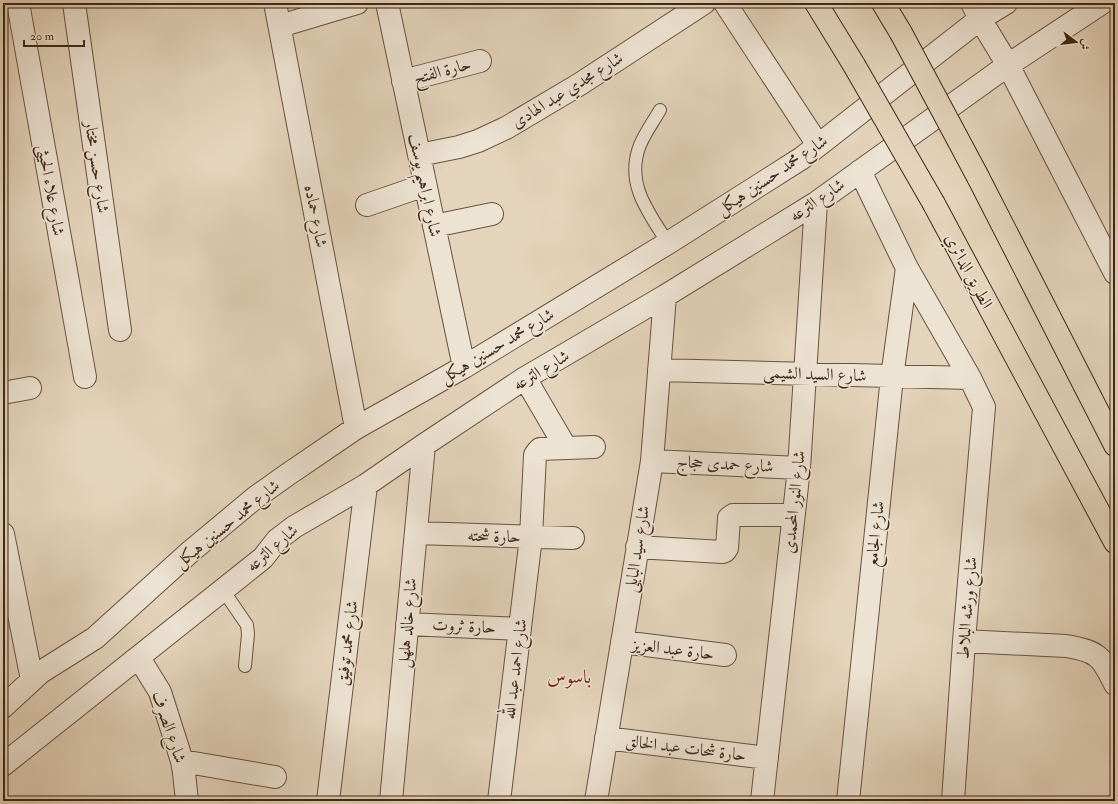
<svg xmlns="http://www.w3.org/2000/svg" width="1118" height="804" font-family="'IM FELL Double Pica',Amiri,serif">
  <style>
    .lines { fill: none; stroke-linecap: round; stroke-linejoin: round }
    .service-casing { stroke: #685240; stroke-width: 14 }
    .minor-casing { stroke: #685240; stroke-width: 24 }
    .motorway-casing { stroke: #3f2717; stroke-width: 24 }
    .service { stroke: #ede3d3; stroke-width: 12 }
    .minor { stroke: #ede3d3; stroke-width: 22 }
    .motorway { stroke: #e4d4bb; stroke-width: 22 }
    .motorway-bridge-casing { stroke: #3f2717; stroke-width: 24; stroke-linecap: butt }
    .motorway-bridge { stroke: #e4d4bb; stroke-width: 22 }
    .labels { text-anchor: middle; dominant-baseline: central; stroke-width: 3; stroke-linejoin: round; paint-order: stroke }
    .street-label { font-size: 17px; fill: #3f2717; stroke: #ede3d3 }
    .quarter-label { font-size: 19px; fill: #7a1f14; stroke: #ede3d3 }
  </style>
  <rect width="100%" height="100%" fill="#e4d4bb"/>
  <filter id="stains"><feTurbulence type="fractalNoise" baseFrequency=".005" numOctaves="4"/><feColorMatrix values="0 0 0 0 .2 0 0 0 0 .09 0 0 0 0 .02 0 0 0 .5 -.17"/></filter>
  <radialGradient id="worn" r=".72"><stop offset=".6" stop-color="#630" stop-opacity="0"/><stop offset="1" stop-color="#630" stop-opacity=".3"/></radialGradient>
  <g class="lines">
    <!-- service casing -->
    <g class="service-casing">
      <path id="service" d="M660 110C653 122 645 133 640 145 625 183 648 212 668 243
        M223 590 247 625 248 634 245 666"/>
    </g>
    <!-- minor casing -->
    <g class="minor-casing">
      <path id="minor" d="M18 3 85 377
        M74 3 120 330
        M275 3 356 428
        M387 3 464 367
        M725 3 818 145
        M972 3 980 19 1008 65 1115 273
        M280 26 357 3
        M403 81 480 61
        M419 155 459 147 478 141 506 128 580 84 704 3
        M860 171 907 268 970 378 984 407 964 641 953 801
        M367 205 425 185
        M434 226 492 214
        M659 370 970 378
        M525 378 566 448
        M3 393 30 388
        M652 461 799 468
        M416 533 573 538
        M3 534 32 680
        M637 547 722 552 725 551 727 548 729 518 733 515H793
        M407 624 520 629
        M964 641 1066 646C1098 651 1102 657 1115 684
        M622 642 725 655
        M139 658 160 692 167 714 182 761 184 773 187 801
        M3 707 41 672 95 638 190 552 256 497 287 475 356 428 464 367 668 243 802 158 980 19 1006 3
        M606 738 767 758
        M182 761 275 777
        M3 765 263 558 277 540 294 527 366 485 424 445 525 378 665 296 816 203 1008 65 1102 3
        M328 801 366 485
        M391 801 424 445
        M499 801 531 537 535 455 538 451 540 449 594 447
        M596 801 652 461 665 296
        M762 801 799 468 816 203
        M848 801 892 377 907 268"/>
    </g>
    <!-- motorway casing -->
    <g class="motorway-casing">
      <path id="motorway" d="M816 3 854 65
        M883 3 901 33
        M978 177 1115 445
        M934 204 1115 542"/>
    </g>
    <!-- service -->
    <use href="#service" class="service"/>
    <!-- minor -->
    <use href="#minor" class="minor"/>
    <!-- motorway -->
    <use href="#motorway" class="motorway"/>
    <!-- motorway-bridge casing -->
    <g class="motorway-bridge-casing">
      <path id="motorway-bridge" d="M901 33 978 177
        M854 65 934 204"/>
    </g>
    <!-- motorway-bridge -->
    <use href="#motorway-bridge" class="motorway-bridge"/>
  </g>
  <g class="labels">
    <!-- street labels -->
    <g class="street-label">
      <text transform="translate(442 71) rotate(-15)">حارة الفتح</text>
      <text transform="translate(567 90) rotate(-32)">شارع مجدي عبد الهادى</text>
      <text transform="translate(97 167) rotate(82)">شارع حسن مختار</text>
      <text transform="translate(772 175) rotate(-34)">شارع محمد حسنين هيكل</text>
      <text transform="translate(425 185) rotate(78)">شارع ابراهيم يوسف</text>
      <text transform="translate(51 190) rotate(80)">شارع علاء الحيثى</text>
      <text transform="translate(817 200) rotate(-34)">شارع الترعه</text>
      <text transform="translate(316 216) rotate(79)">شارع حماده</text>
      <text transform="translate(969 271) rotate(62)">الطريق الدائري</text>
      <text transform="translate(497 346) rotate(-31)">شارع محمد حسنين هيكل</text>
      <text transform="translate(541 370) rotate(-31)">شارع الترعه</text>
      <text transform="translate(815 374) rotate(2)">شارع السيد الشيمى</text>
      <text transform="translate(725 464) rotate(3)">شارع حمدى حجاج</text>
      <text transform="translate(794 502) rotate(-84)">شارع النور المحمدى</text>
      <text transform="translate(227 524) rotate(-39)">شارع محمد حسنين هيكل</text>
      <text transform="translate(875 534) rotate(-84)">شارع الجامع</text>
      <text transform="translate(494 536) rotate(2)">حارة شحته</text>
      <text transform="translate(272 548) rotate(-41)">شارع الترعه</text>
      <text transform="translate(637 549) rotate(-81)">شارع سيد البابلى</text>
      <text transform="translate(967 608) rotate(-85)">شارع ورشه البلاط</text>
      <text transform="translate(407 623) rotate(-85)">شارع خالد هلهل</text>
      <text transform="translate(464 626) rotate(3)">حارة ثروت</text>
      <text transform="translate(347 643) rotate(-83)">شارع محمد توفيق</text>
      <text transform="translate(673 649) rotate(7)">حارة عبد العزيز</text>
      <text transform="translate(515 669) rotate(-83)">شارع احمد عبد الله</text>
      <text transform="translate(169 727) rotate(71)">شارع الصرف</text>
      <text transform="translate(686 748) rotate(7)">حارة شحات عبد الخالق</text>
    </g>
    <!-- quarter labels -->
    <g class="quarter-label">
      <text x="569" y="677">باسوس</text>
    </g>
  </g>
  <!-- margin -->
  <rect width="1118" height="804" fill="none" stroke="#e4d4bb" stroke-width="16"/>
  <rect x="4" y="4" width="1110" height="796" fill="none" stroke="#3f2717" stroke-width="2"/>
  <rect x="8" y="8" width="1102" height="788" fill="none" stroke="#3f2717"/>
  <!-- north arrow -->
  <g transform="translate(1076 42) rotate(105)" stroke="#ede3d3" stroke-width="3" paint-order="stroke">
  <path d="M0-3L7 15L0 10L-7 15Z" fill="#3f2717"/>
  <text y="-6" font-size="11" font-weight="bold" text-anchor="middle" fill="#3f2717">ش</text>
  </g>
  <!-- scale -->
  <path d="M24 40v6h60v-6" fill="none" stroke="#3f2717" stroke-width="2"/>
  <text x="30" y="40" font-size="12" fill="#3f2717" stroke="#ede3d3" stroke-width="3" paint-order="stroke">20 m</text>
  <rect width="100%" height="100%" filter="url(#stains)"/>
  <rect width="100%" height="100%" fill="url(#worn)"/>
</svg>
